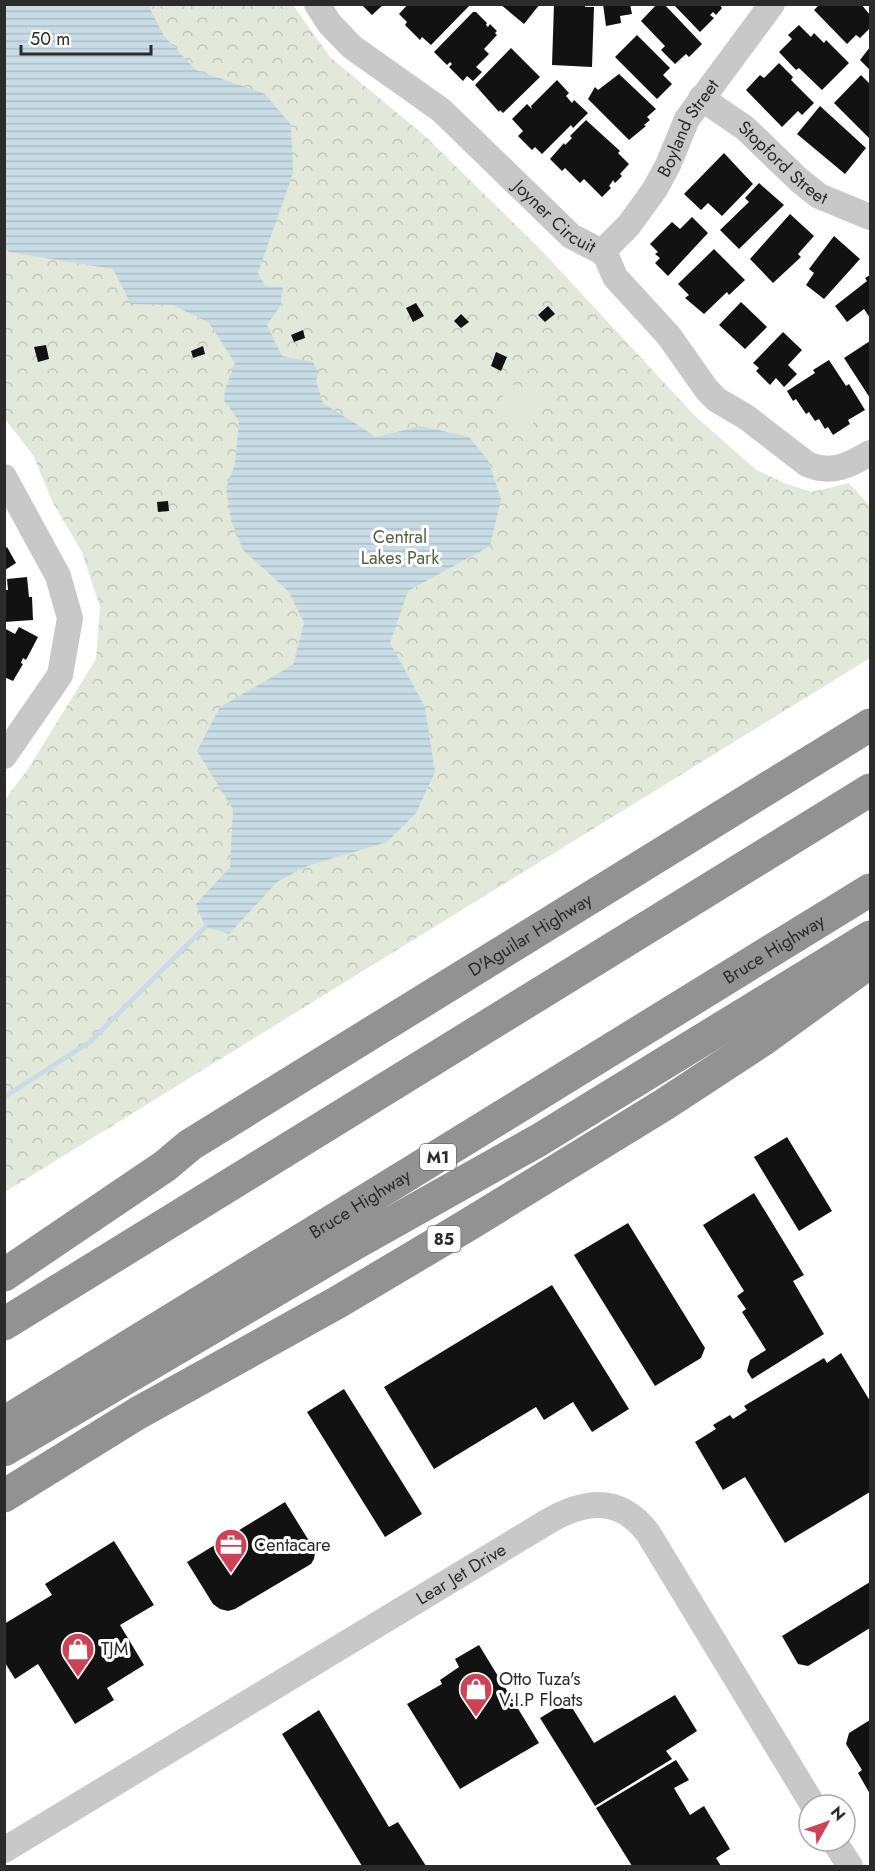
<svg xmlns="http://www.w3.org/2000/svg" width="875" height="1871" font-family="Jost,sans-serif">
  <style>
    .forest { fill: url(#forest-crowns) }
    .pitch { fill: #e2e8da }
    .water { fill: url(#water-rules) }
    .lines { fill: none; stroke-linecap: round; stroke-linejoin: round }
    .stream { stroke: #c8dce5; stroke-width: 5 }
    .building { fill: #121212 }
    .minor { stroke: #c8c8c8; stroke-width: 26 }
    .highway { stroke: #929292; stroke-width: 33 }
    .labels { text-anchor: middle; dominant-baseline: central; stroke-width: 6; stroke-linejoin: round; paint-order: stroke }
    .shield { fill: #fff; stroke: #6b6b6b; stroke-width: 1.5 }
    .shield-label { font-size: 16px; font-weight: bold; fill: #2b2b2b }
    .street-label { font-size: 18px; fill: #2b2b2b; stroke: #fff }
    .park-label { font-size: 18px; fill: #51613f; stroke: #fff }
    .poi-label { font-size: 18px; fill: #2b2b2b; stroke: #fff; text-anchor: start }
  </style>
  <defs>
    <pattern id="forest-crowns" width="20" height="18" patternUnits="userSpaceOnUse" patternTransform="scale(1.5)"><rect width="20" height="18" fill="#e2e8da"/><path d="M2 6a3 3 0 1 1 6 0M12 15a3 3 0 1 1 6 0" fill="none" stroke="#c2c7bb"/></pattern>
    <pattern id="water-rules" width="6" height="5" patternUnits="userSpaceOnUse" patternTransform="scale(1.5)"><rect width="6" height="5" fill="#c8dce5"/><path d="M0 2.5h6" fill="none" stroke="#acbdc5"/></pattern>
  </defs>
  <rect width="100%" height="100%" fill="#fff"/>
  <!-- forest -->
  <path class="forest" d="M5 5H293L330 57 426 137 542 251 695 416 755 469 784 483 812 492 849 483 870 506V658L5 1192 4 801 28 769 96 659 100 607 82 552 52 501 33 455 5 419Z"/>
  <!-- pitch -->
  <path class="pitch" d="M508 383 544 398 529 433 493 418Z"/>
  <!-- water -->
  <path class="water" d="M5 4 148 5 164 36 196 70 265 94 291 125 293 173 258 273 265 286 283 287 280 306 267 325 282 356 313 362 318 372 316 381 323 403 376 437 421 426 469 437 488 460 501 499 490 546 408 591 390 643 425 707 435 772 416 813 387 842 307 866 277 882 229 934 205 927 196 904 230 867 233 809 197 751 220 707 293 665 304 623 289 592 243 550 231 520 226 488 235 464 239 421 224 400 225 390 235 363 209 323 173 305 131 304 113 269 9 252 5 248Z"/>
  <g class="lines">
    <!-- stream -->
    <path class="stream" d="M4 1097 90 1042 205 927"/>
  </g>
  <!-- building -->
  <path class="building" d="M361 4H384L372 15Z
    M408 4H467L469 6 431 45 422 37 420 40 405 25 407 22 399 14Z
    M500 4H540L524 24Z
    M554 4H585V7H594L592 67 552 65Z
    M603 4H630L632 14 620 16 621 23 606 26Z
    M657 4H664L702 44 689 57 686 54 675 64 661 50 665 46 641 21Z
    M673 4H719L722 8 716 15 713 12 710 15 714 18 700 32Z
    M820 4H861L870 15V28L860 38 856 35 847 44 814 10Z
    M473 12H476L487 23 486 25 488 27 490 24 497 31 495 33 497 35 484 49 489 54 476 67 482 72 473 81 467 76 463 81 449 67 452 64 450 62 447 65 434 52Z
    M799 25 811 37 814 33 824 43 826 40 849 63 822 90 799 68 796 70 779 52 792 39 788 35Z
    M637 35 670 68 663 75 672 84 657 99 615 57Z
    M870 47V70L860 60Z
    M511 48 540 77 503 113 500 110 499 112 475 85Z
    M779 63 793 77 791 80 814 103 802 115 798 111 782 127 746 90 760 75 764 78Z
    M619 74 656 109 647 117 650 120 644 125 646 126 629 140 588 99 595 87 598 90Z
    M861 75 870 84V139L834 103Z
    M557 80 569 93 566 96 572 103 574 100 588 113 573 128 571 125 542 154 535 147 532 150 518 136 523 131 512 119 527 104 532 109 531 106Z
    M820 106 866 148 845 174 797 134Z
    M586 120 620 151 618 153 629 164 620 174 622 176 615 183 613 180 612 182 609 186 611 188 602 197 584 179 580 183 565 168 562 171 550 159 564 143 565 145 572 138 570 136Z
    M724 153 753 184 722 216 708 203 701 210 684 194Z
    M759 183 784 205 739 249 720 230 749 202 745 198Z
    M790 214 814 236 798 254 801 257 773 283 750 259Z
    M692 217 708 233 668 276 655 263 660 258 655 254 658 252 650 244 672 222 680 229Z
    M834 236 860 259 824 299 806 285 814 273 809 269Z
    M714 249 745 280 729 295 727 292 704 314 685 298 689 295 678 284Z
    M870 275V318L864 309 847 322 835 306 867 281 865 278Z
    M741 302 767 327 745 349 719 325Z
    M416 303 424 316 413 322 406 308Z
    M548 306 555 314 545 322 538 315Z
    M461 314 469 322 461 328 454 321Z
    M303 330 305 338 294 342 291 335Z
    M783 332 802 350 788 365 797 374 784 387 776 378 770 385 756 371 759 368 753 363Z
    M870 341V398L844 358Z
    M46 345 49 359 38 362 34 347Z
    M203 346 205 354 193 358 191 351Z
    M496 352 507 357 501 371 491 366Z
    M829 360 846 386 849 384 865 410 848 420 850 424 833 435 828 427 825 429 819 419 815 421 809 412 806 414 796 399 793 401 787 391 815 373 813 370Z
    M168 501 169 511 158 512 157 502Z
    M7 547 16 563 5 570V549Z
    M27 577 29 597H32L33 620 4 622V590H8L7 579Z
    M19 627 38 637 26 660 23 658 21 663 23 664 13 681 4 677V628L15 634Z
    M787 1137 832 1211 799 1231 754 1157Z
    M754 1193 804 1275 793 1281 824 1334 752 1379 747 1371 750 1360 766 1350 742 1312 746 1309 737 1296 744 1291 703 1225Z
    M628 1223 705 1348 701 1358 655 1386 574 1255Z
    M552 1285 629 1409 592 1432 573 1402 544 1420 536 1407 434 1469 384 1387Z
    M841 1353 870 1401V1492L785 1543 745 1477 723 1490 695 1442 716 1429 713 1425 730 1415 733 1419 747 1410 744 1406 824 1358 827 1363Z
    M344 1389 422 1514 385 1537 307 1412Z
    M285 1502 314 1549 315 1553 314 1559 311 1564 235 1609 228 1611 220 1609 213 1604 187 1562Z
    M114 1541 154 1605 120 1625 144 1665 107 1688 114 1700 75 1724 38 1664 15 1679 4 1661V1624L52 1595 45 1584Z
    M870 1582V1628L808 1666 798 1664 782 1636Z
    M479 1645 539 1743 460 1789 407 1704 442 1684 440 1680 459 1667 455 1659Z
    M675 1695 697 1731 666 1751 672 1759 595 1806 540 1718 568 1701 594 1743Z
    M319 1710 389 1827 398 1822 426 1866H362L282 1734Z
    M870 1720V1794L858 1773 862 1770 846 1744 849 1733Z
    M676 1760 689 1780 674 1788 690 1815 704 1806 730 1849 716 1858 721 1866H632L596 1808Z"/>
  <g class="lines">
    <!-- minor -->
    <g class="minor">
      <path id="s1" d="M317 4 329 23 352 47 441 110 571 236 602 252 607 258 615 277 669 336 707 390 717 400 746 417 807 464C831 475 850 465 870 453"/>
      <path id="s2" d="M701 98 745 128 799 180 819 196 870 217"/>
      <path id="s3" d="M602 252 629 225 655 189 668 165 687 119 772 4"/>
      <path d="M4 477 58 576 70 618 60 675 4 756"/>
      <path d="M834 1841 850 1866"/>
      <path id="s4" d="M4 1850 547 1522C584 1500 619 1495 648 1533L813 1805"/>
    </g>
    <!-- highway -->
    <g class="highway">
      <path id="s5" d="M4 1275 165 1166 190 1145 870 725"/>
      <path d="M4 1324 870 790"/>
      <path id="s6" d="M4 1423 870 890"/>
      <path d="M4 1450 354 1244 539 1140 870 937"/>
      <path d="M4 1496 138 1413 338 1302 466 1226 665 1104 764 1039 870 962"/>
    </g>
  </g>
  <!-- icons -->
  <defs>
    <g id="office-pin" transform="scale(1.725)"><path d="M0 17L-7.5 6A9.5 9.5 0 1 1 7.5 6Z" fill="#ce4256" stroke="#fff"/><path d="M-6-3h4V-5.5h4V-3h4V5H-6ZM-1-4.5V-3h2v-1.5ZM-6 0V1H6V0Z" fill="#fff"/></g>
    <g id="shop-pin" transform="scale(1.725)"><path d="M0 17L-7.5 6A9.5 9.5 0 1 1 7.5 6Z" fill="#ce4256" stroke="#fff"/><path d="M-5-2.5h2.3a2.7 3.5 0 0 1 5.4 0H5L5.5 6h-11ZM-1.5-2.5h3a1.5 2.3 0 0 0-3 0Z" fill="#fff"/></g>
  </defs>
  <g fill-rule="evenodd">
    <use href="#office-pin" x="231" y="1545"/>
    <use href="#shop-pin" x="78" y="1649"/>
    <use href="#shop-pin" x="476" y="1689"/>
  </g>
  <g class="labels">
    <!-- shield labels -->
    <g class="shield">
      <rect x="420" y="1144" width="36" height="26" rx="4.5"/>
      <rect x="427.5" y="1226" width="33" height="26" rx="4.5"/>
    </g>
    <g class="shield-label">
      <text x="438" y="1157">M1</text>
      <text x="444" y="1239">85</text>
    </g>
    <!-- street labels -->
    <g class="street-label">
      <text stroke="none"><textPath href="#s3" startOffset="152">Boyland Street</textPath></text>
      <text stroke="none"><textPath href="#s2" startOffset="105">Stopford Street</textPath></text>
      <text stroke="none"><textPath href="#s1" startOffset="321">Joyner Circuit</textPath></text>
      <text stroke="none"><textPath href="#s5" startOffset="627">D'Aguilar Highway</textPath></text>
      <text stroke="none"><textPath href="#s6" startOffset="904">Bruce Highway</textPath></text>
      <text stroke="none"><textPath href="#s6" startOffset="418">Bruce Highway</textPath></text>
      <text stroke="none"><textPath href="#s4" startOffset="534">Lear Jet Drive</textPath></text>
    </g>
    <!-- park labels -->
    <g class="park-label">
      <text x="400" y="537">Central<tspan x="400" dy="21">Lakes Park</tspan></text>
    </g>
    <!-- poi labels -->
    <g class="poi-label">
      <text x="254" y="1545">Centacare</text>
      <text x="101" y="1649">TJM</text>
      <text x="499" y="1679">Otto Tuza's<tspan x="499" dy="21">V.I.P Floats</tspan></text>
    </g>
  </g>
  <!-- border -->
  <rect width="875" height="1871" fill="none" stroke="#2b2b2b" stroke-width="12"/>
  <!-- north arrow -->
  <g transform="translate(827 1823) rotate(50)"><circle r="28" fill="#ffffff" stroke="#aaaaaa" stroke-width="1.5"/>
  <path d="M0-4.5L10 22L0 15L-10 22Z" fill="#ce4256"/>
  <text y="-9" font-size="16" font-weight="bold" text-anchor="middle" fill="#2b2b2b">N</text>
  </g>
  <!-- scale -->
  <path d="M21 45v9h130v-9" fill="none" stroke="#2b2b2b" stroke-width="3"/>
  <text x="30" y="45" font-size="18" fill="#2b2b2b" stroke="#ffffff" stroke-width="4.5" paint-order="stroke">50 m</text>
</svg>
